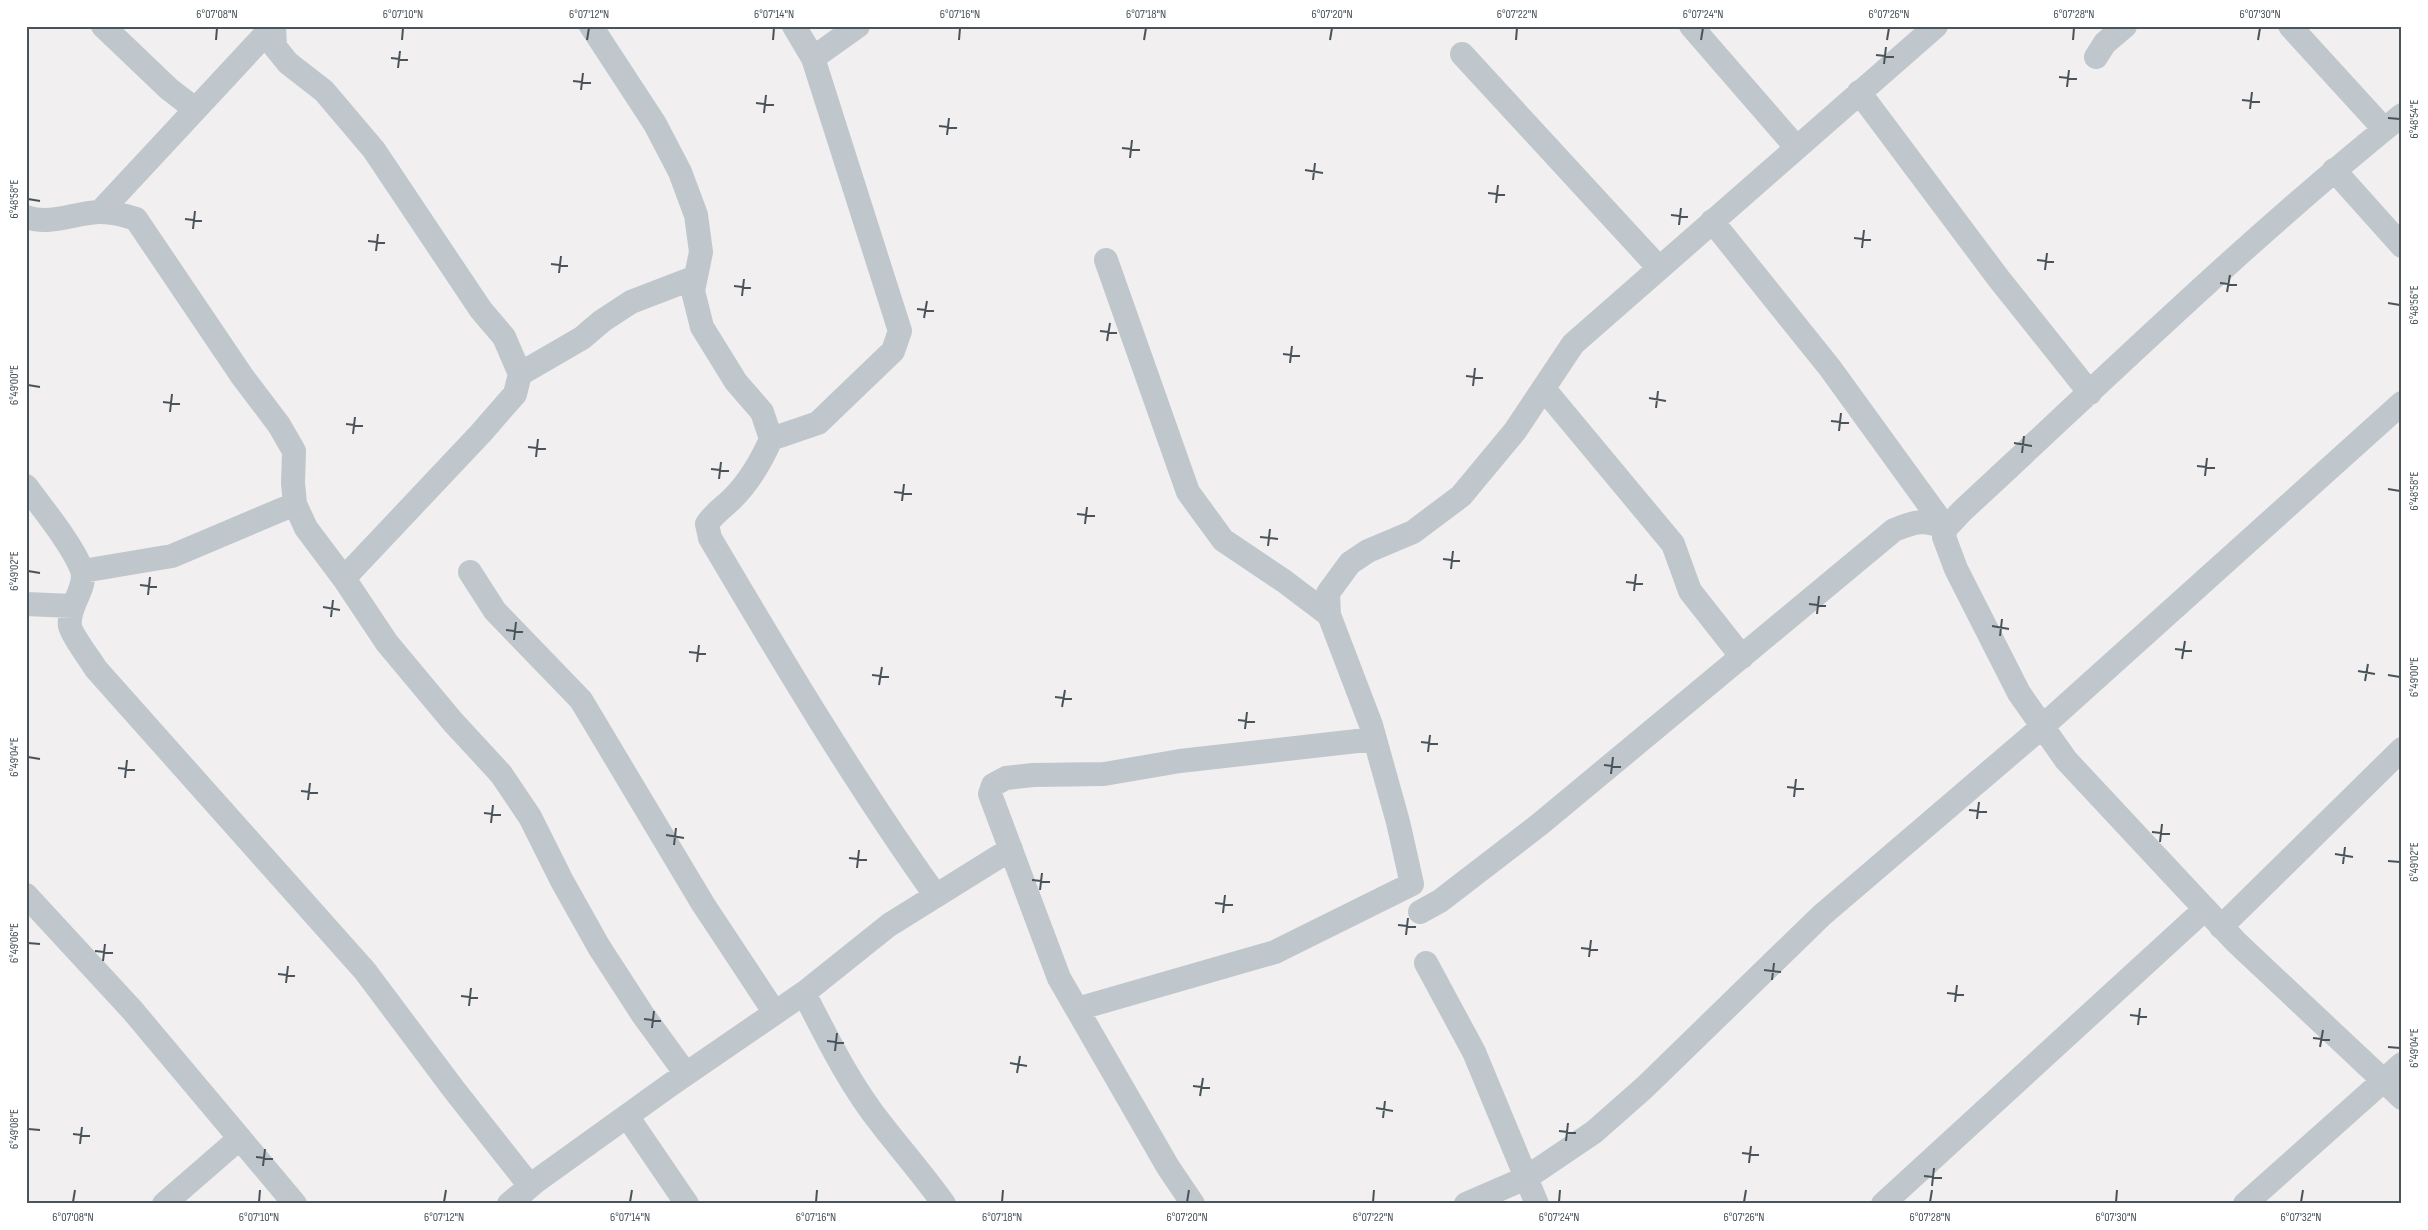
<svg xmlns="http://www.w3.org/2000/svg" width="2428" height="1230" font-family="'Sofia Sans Condensed',sans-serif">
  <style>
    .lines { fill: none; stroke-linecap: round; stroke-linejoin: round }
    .street { stroke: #bfc7cc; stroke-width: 24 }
    .ticks { fill: none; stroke: #49535a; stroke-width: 2 }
    .neatline { fill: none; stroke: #49535a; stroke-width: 2 }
    .ticks-label { font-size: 12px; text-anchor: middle; fill: #49535a }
  </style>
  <rect width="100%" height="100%" fill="#f1efef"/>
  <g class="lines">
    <!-- street -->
    <path class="street" d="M103 26 169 89 195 109
      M274 26 275 47 288 63 324 91 374 150 481 310 504 337 520 374 515 394 481 433 347 575 345 580 387 643 453 722 501 774 530 817 562 881 599 947 643 1015 686 1074
      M591 26 655 124 680 172 696 215 701 252 693 291 702 327 736 382 762 412 771 439C761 462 750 481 732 499 723 508 714 513 707 524L710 538C782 660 854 781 936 896
      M1691 26 1796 147
      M2290 26 2384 129
      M1462 54 1659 268
      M2096 57 2105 43 2125 26
      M813 58 858 26
      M1859 92 1999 279 2090 393
      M2402 115C2248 239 2107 377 1962 511L1946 528 1944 537 1956 569 2019 693 2066 760 2236 942 2402 1098
      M2334 170 2402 246
      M100 212 273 26
      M26 217C51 226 76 212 101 212 113 212 124 215 136 219L242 376 279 425 294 451 293 483 295 504 306 528 345 580
      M1712 221 1830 368 1946 528
      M1106 260 1188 492 1223 540 1284 581 1329 615
      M520 374 582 338 602 321 631 302 696 277
      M1544 389 1673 544 1690 591 1742 657
      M771 439 818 423 893 351 900 331 813 58 794 26
      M26 486C43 509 72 544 82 570 88 588 67 606 70 626 72 636 90 659 96 669L365 971 455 1091 530 1186
      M83 571 172 556 295 504
      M470 572 495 611 581 700 703 904 775 1013
      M26 604 72 606
      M26 895 133 1011 295 1204
      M1420 912 1440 901 1540 824 1894 530C1916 521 1924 519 1946 528
      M2221 927 2402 749
      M1426 963 1474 1052 1537 1204
      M804 993C827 1038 850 1085 882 1125 903 1152 924 1176 944 1204
      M1077 1009 1275 952 1412 884 1398 822 1371 725 1329 615 1328 593 1350 563 1368 551 1413 532 1461 496 1515 431 1573 344 1936 26
      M627 1116 687 1204
      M164 1204 240 1138
      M509 1204 535 1182 670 1085 804 993 889 925 1011 849
      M1193 1204 1168 1167 1059 978 990 794 993 785 1006 778 1033 775 1104 774 1180 761 1375 739
      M1466 1204 1526 1178 1594 1132 1645 1087 1822 915 2043 726 2402 403
      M1883 1204 2205 909
      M2245 1204 2402 1064"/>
  </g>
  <!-- ticks -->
  <path class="ticks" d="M216 40 217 28M402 40 403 28M587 40 589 28M773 40 774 28M959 40 960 28M1144 40 1146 28M1330 40 1332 28M1516 40 1517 28M1701 40 1703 28M1887 40 1889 28M2073 40 2074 28M2258 40 2260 28M1876 55 1894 57M391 58 408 60M1884 64 1886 47M398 68 400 51M2059 77 2077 79M573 81 591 83M2067 87 2069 70M581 90 583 73M2242 100 2260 102M756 103 774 105M2250 109 2252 92M764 113 766 95M2388 118 2400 119M939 126 957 128M947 135 949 118M1122 148 1140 150M1130 158 1132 140M1305 170 1323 173M1313 180 1315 163M1488 193 1505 195M28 199 40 201M1496 203 1498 185M1671 215 1688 217M185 219 202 221M1679 225 1681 208M193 229 195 211M1854 238 1871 240M368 241 385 243M1862 248 1864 230M376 251 378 234M2037 260 2054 262M551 264 568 266M2045 270 2047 253M559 273 561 256M2220 283 2237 285M734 286 751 288M2227 292 2230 275M742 296 744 279M2388 303 2400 305M917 309 934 311M924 318 927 301M1100 331 1117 333M1107 341 1110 323M1283 354 1300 356M1290 363 1292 346M1466 376 1483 378M28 385 40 387M1473 386 1475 368M1649 398 1666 401M163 402 180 404M1656 408 1658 391M170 412 172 394M1831 421 1849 423M346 424 363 426M1839 431 1841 413M353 434 355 417M2014 443 2032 446M528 447 546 449M2022 453 2024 436M536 457 538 439M2197 466 2215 468M711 469 729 471M2205 476 2207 458M719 479 721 462M2388 489 2400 491M894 492 912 494M902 501 904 484M1077 514 1095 516M1085 524 1087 507M1260 537 1278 539M1268 546 1270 529M1443 559 1460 561M1451 569 1453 551M28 571 40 573M1626 582 1643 584M140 585 157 587M1634 591 1636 574M148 595 150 577M1809 604 1826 606M323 607 340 610M1817 614 1819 596M331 617 333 600M1992 626 2009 629M506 630 523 632M2000 636 2002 619M514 640 516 622M2175 649 2192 651M689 652 706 654M2182 659 2185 641M697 662 699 645M2358 671 2375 674M872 675 889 677M2388 675 2400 677M2365 681 2368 664M879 685 882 667M1055 697 1072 699M1062 707 1065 690M1238 720 1255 722M1245 729 1247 712M1421 742 1438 744M1428 752 1430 735M28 757 40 759M1604 765 1621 767M118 768 135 770M1611 774 1613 757M125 778 127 760M1787 787 1804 789M301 791 318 793M1794 797 1796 779M308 800 310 783M1969 810 1987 812M484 813 501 815M1977 819 1979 802M491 823 493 805M2152 832 2170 834M666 835 684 838M2160 842 2162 824M674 845 676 828M2335 854 2353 857M849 858 867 860M2388 861 2400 862M2343 864 2345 847M857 868 859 850M1032 880 1050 882M1040 890 1042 873M1215 903 1233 905M1223 913 1225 895M1398 925 1416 927M1406 935 1408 918M28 943 40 944M1581 948 1598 950M95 951 113 953M1589 957 1591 940M103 961 105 944M1764 970 1781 972M278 974 295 976M1772 980 1774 963M286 983 288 966M1947 993 1964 995M461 996 478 998M1955 1002 1957 985M469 1006 471 988M2130 1015 2147 1017M644 1019 661 1021M2138 1025 2140 1008M652 1028 654 1011M2313 1038 2330 1040M827 1041 844 1043M2320 1047 2323 1030M2388 1047 2400 1048M835 1051 837 1033M1010 1063 1027 1066M1017 1073 1020 1056M1193 1086 1210 1088M1200 1096 1203 1078M1376 1108 1393 1111M1383 1118 1385 1101M28 1129 40 1130M1559 1131 1576 1133M73 1134 90 1136M1566 1141 1568 1123M80 1144 82 1127M1742 1153 1759 1155M256 1157 273 1159M1749 1163 1751 1146M263 1166 265 1149M1924 1176 1942 1178M1932 1186 1934 1168M73 1202 75 1190M259 1202 260 1190M444 1202 446 1190M630 1202 632 1190M816 1202 817 1190M1002 1202 1003 1190M1187 1202 1189 1190M1373 1202 1374 1190M1559 1202 1560 1190M1744 1202 1746 1190M1930 1202 1932 1190M2116 1202 2117 1190M2301 1202 2303 1190"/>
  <!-- border -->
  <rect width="2428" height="1230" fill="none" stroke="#ffffff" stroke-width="55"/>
  <rect x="28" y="28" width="2372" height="1174" class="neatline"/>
  <g class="ticks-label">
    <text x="217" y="18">6°07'08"N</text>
    <text x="403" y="18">6°07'10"N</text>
    <text x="589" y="18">6°07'12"N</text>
    <text x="774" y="18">6°07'14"N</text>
    <text x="960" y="18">6°07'16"N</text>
    <text x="1146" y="18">6°07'18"N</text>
    <text x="1332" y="18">6°07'20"N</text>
    <text x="1517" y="18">6°07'22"N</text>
    <text x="1703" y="18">6°07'24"N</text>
    <text x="1889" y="18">6°07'26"N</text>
    <text x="2074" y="18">6°07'28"N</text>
    <text x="2260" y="18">6°07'30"N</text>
    <text transform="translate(2414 119) rotate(-90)" y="4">6°48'54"E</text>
    <text transform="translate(14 199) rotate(-90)" y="4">6°48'58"E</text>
    <text transform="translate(2414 305) rotate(-90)" y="4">6°48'56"E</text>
    <text transform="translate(14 385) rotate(-90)" y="4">6°49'00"E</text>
    <text transform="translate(2414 491) rotate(-90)" y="4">6°48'58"E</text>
    <text transform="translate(14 571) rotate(-90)" y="4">6°49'02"E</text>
    <text transform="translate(2414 677) rotate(-90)" y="4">6°49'00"E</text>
    <text transform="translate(14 757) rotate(-90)" y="4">6°49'04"E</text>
    <text transform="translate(2414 862) rotate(-90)" y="4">6°49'02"E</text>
    <text transform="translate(14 943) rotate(-90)" y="4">6°49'06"E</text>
    <text transform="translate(2414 1048) rotate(-90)" y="4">6°49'04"E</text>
    <text transform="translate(14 1129) rotate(-90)" y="4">6°49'08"E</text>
    <text x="73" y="1221">6°07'08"N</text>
    <text x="259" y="1221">6°07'10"N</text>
    <text x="444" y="1221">6°07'12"N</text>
    <text x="630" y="1221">6°07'14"N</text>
    <text x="816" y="1221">6°07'16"N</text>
    <text x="1002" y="1221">6°07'18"N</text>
    <text x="1187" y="1221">6°07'20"N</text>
    <text x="1373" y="1221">6°07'22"N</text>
    <text x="1559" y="1221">6°07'24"N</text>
    <text x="1744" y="1221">6°07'26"N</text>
    <text x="1930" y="1221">6°07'28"N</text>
    <text x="2116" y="1221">6°07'30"N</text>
    <text x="2301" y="1221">6°07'32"N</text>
  </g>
</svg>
